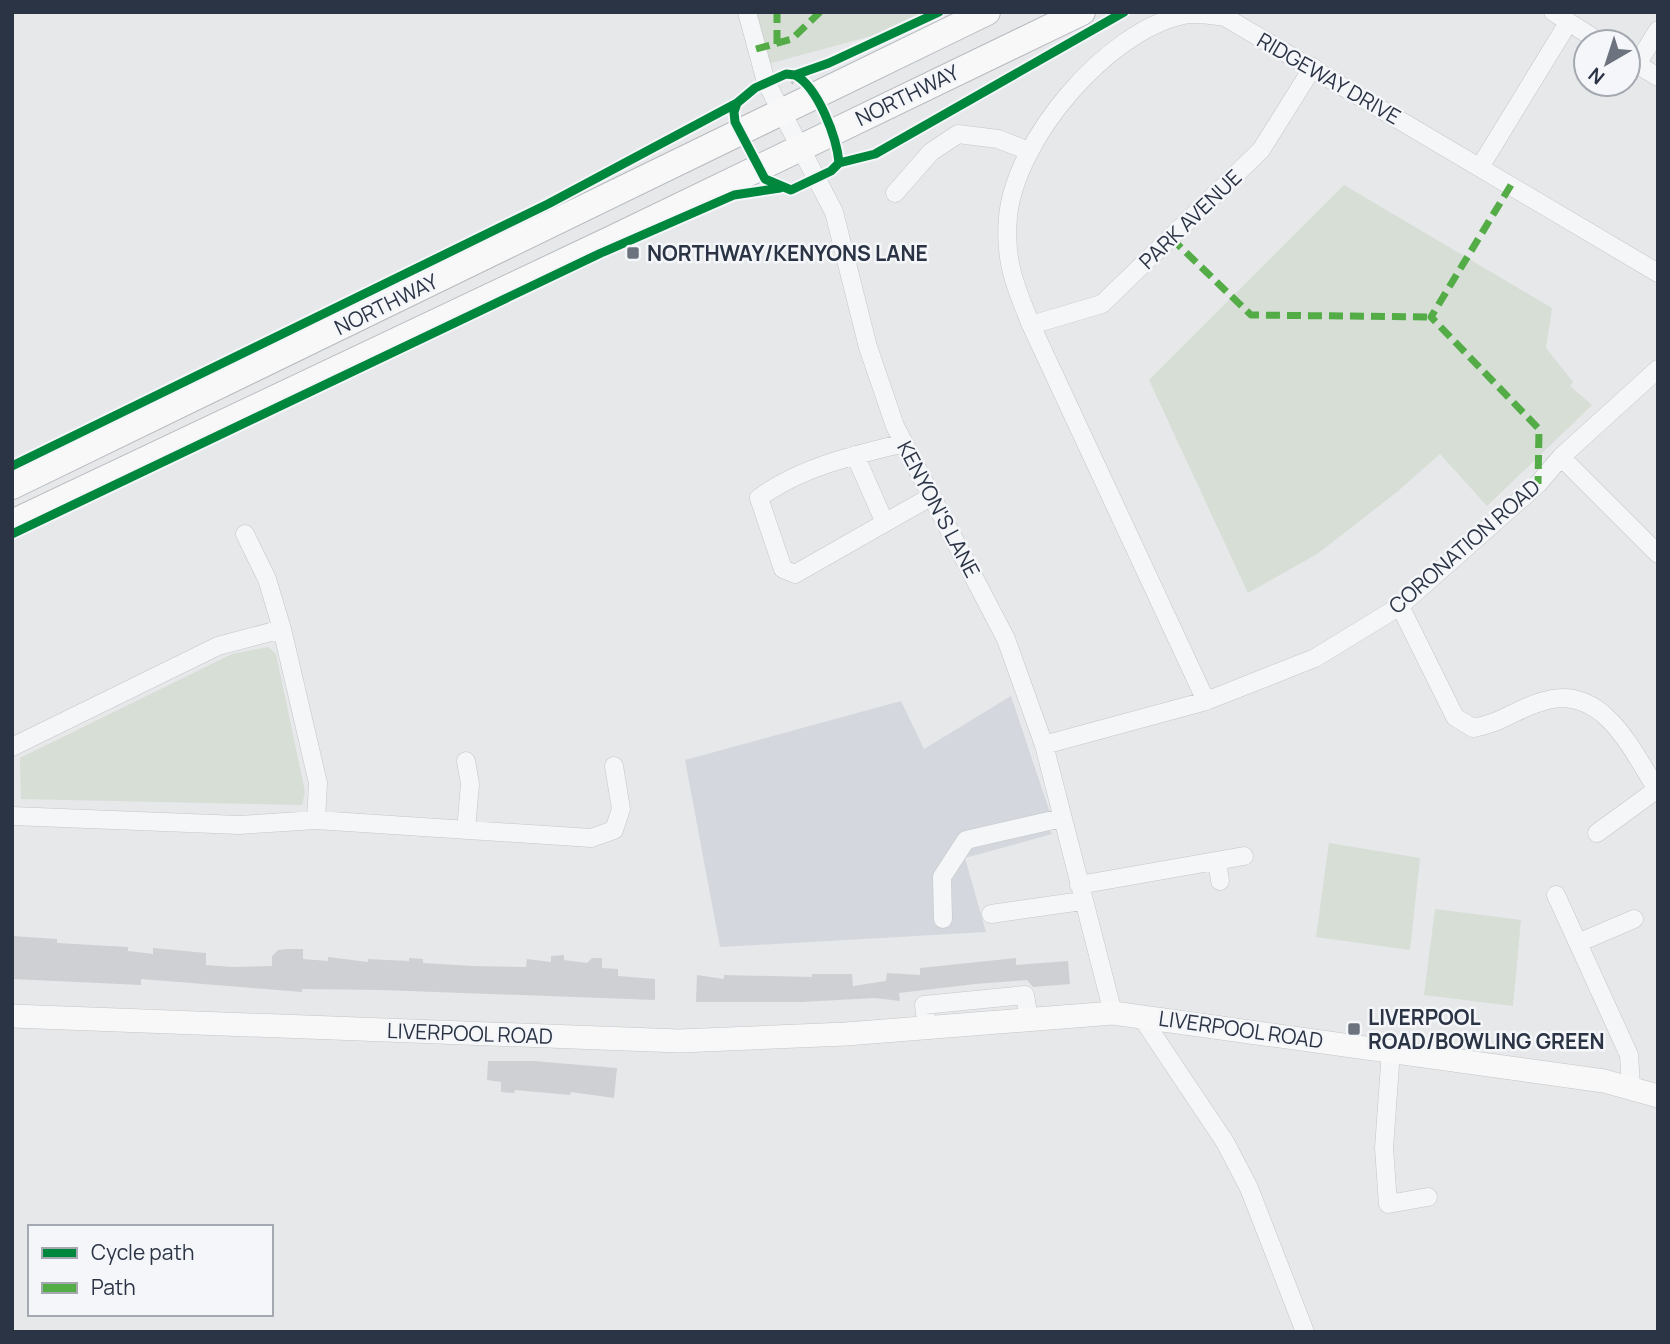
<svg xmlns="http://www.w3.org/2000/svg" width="1670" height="1344" font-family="Manrope,sans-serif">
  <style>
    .built { fill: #d4d7dd }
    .green { fill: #d6ded6 }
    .building { fill: #ced0d3 }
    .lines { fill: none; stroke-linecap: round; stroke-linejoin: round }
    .minor-casing { stroke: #c4c6c8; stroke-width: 19 }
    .major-casing { stroke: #c2c5c8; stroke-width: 24 }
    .highway-casing { stroke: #b8bbbf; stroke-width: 28 }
    .path { stroke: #c5c6ca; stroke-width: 2.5; stroke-dasharray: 5 5; stroke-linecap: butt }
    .minor { stroke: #f5f6f7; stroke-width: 18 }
    .major { stroke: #f8f8f8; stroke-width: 23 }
    .highway { stroke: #f8f8f8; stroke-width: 26 }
    .quiet { stroke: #54ac47; stroke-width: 7; stroke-dasharray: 14 7; stroke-linecap: butt }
    .cycleway-casing { stroke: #f4f6f9; stroke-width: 13 }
    .cycleway { stroke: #00873e; stroke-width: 9 }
    .poi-dot { fill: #6c737f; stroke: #f4f6f9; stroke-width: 2.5 }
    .labels { text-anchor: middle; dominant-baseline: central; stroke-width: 5; stroke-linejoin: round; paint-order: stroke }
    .street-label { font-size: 21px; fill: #2b3445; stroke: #f4f6f9 }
    .poi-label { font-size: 21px; font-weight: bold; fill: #2b3445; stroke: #f4f6f9; text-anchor: start }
  </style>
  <rect width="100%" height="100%" fill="#e6e8ea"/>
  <!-- built -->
  <path class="built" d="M1011 696 1050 813 1042 816 1052 834 965 858 986 932 720 947 685 760 901 701 924 749Z"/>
  <!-- green -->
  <path class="green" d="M752 12H924L875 35 764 65Z
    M1344 185 1552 308 1546 348 1573 382 1570 386 1592 405 1487 506 1440 454 1397 492 1317 554 1248 593 1149 380Z
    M268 647 276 654 305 792 302 805 21 799 20 758 232 654Z
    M1329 843 1420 858 1410 950 1316 937Z
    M1435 909 1521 920 1513 1006 1424 995Z"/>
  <!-- building -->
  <path class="building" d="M12 936 57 939V943L128 947V951L153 954V948L206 953V965L232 967 272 966V956L278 950 288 949H303V959L328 961V957L368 962V959L409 961V958L423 959V963L472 966 526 967 527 959 551 962V956L564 955V960L587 963 592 958H602V968L618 969V976L655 979V1000L382 990 302 989V992L141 979V985L12 979Z
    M1016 958V965L1068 961 1070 984 1033 987 1027 980 975 984 899 993 900 1001 875 998 801 1002H696L697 975 724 979V975L812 977V974H852L853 986 886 981 887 973 920 975V968Z
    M488 1061H533L617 1068 614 1098 571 1092 570 1095 515 1090 514 1093 501 1092V1082L487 1080Z"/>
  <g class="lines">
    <!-- minor casing -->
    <g class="minor-casing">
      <path id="minor" d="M747 12 766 82 834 212 868 347 895 426 1006 639 1044 745 1113 1013
        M1553 12 1600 42
        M1628 59 1658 77
        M1637 64 1658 30
        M1480 167 1568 23
        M895 193 931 152 958 134 998 139 1029 151
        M1031 325 1102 304 1261 150 1313 67
        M904 443C855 455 800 467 759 498L783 569 795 574 932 496
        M855 455 885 523
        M1561 457 1658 554
        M245 534 267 579 282 629 318 783 316 820
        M1400 606 1455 717 1473 728C1503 723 1517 708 1544 701 1604 683 1633 753 1658 791
        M1206 701 1031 325C1015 286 1004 260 1008 217 1015 140 1106 32 1183 15 1197 12 1211 15 1225 17L1658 273
        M1044 745 1206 701 1315 658 1400 606 1538 484 1561 457 1658 369
        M12 747 218 646 282 629
        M12 816 239 825 316 820 591 838 614 830 621 809 614 766
        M466 830 470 784 466 761
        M1597 833 1656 790
        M1217 861 1220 881
        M1079 885 1244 856
        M1556 895 1629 1055 1631 1086
        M991 914 1082 901
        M943 919 942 877 966 840 1062 818
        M1578 943 1634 919
        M1140 1015 1225 1142 1249 1188 1305 1332
        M927 1028 924 1005 1025 995 1029 1019
        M1391 1051 1384 1148 1388 1204 1428 1197"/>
    </g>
    <!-- major casing -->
    <g class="major-casing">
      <path id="major" d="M12 1016 679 1041 846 1034 1113 1013 1604 1081 1658 1096"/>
    </g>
    <!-- highway casing -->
    <g class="highway-casing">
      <path id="highway" d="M12 486 987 12
        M12 523 616 237 1082 12"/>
    </g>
    <!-- path -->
    <path class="path" d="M792 84 795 75
      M832 159 839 163
      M780 188 783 181"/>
    <!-- minor -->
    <use href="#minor" class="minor"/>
    <!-- major -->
    <use href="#major" class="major"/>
    <!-- highway -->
    <use href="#highway" class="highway"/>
    <!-- quiet -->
    <path class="quiet" d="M777 44V12
      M756 49 792 39 820 12
      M1511 185 1431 317 1539 429 1538 484
      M1171 238 1251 315 1431 317"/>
    <!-- cycleway casing -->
    <g class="cycleway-casing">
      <path id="cycleway" d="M795 75C818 87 837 138 839 163L831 171 791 190 765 179 735 122 734 112 737 103 755 88 786 74 795 75 829 63 939 12
        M839 163 875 154 1124 12
        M12 466 548 204 737 103
        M12 534 601 253 734 195 780 188"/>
    </g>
    <!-- cycleway -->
    <use href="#cycleway" class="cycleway"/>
  </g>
  <!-- markers -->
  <g class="poi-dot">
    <rect x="626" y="246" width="14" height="14" rx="3.5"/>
    <rect x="1347" y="1022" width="14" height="14" rx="3.5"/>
  </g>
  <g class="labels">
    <!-- street labels -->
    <g class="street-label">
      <text transform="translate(1329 78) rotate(30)">RIDGEWAY DRIVE</text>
      <text transform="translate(907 95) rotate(-26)">NORTHWAY</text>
      <text transform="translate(1190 219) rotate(-44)">PARK AVENUE</text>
      <text transform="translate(386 304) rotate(-26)">NORTHWAY</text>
      <text transform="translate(939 509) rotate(62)">KENYON'S LANE</text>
      <text transform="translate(1464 546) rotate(-41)">CORONATION ROAD</text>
      <text transform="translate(1241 1029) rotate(8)">LIVERPOOL ROAD</text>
      <text transform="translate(470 1033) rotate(2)">LIVERPOOL ROAD</text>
    </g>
    <!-- poi labels -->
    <g class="poi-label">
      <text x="647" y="253">NORTHWAY/KENYONS LANE</text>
      <text x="1368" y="1017">LIVERPOOL<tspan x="1368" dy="24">ROAD/BOWLING GREEN</tspan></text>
    </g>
  </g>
  <!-- border -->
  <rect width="1670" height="1344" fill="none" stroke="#2b3445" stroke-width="28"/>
  <!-- legend -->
  <rect x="28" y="1225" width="245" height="91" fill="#f4f6f9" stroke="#a4a8b1" stroke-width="2"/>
  <rect x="42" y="1248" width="35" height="10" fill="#00873e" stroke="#a4a8b1" stroke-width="2"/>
  <text x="91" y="1260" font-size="21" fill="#2b3445">Cycle path</text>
  <rect x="42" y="1283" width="35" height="10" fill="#54ac47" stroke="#a4a8b1" stroke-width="2"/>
  <text x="91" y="1295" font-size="21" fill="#2b3445">Path</text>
  <!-- north arrow -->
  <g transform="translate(1607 63) rotate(219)"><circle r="33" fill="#f4f6f9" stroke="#a4a8b1" stroke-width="2"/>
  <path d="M0-5L12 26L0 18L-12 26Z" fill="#6c737f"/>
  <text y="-10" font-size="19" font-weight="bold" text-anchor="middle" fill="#2b3445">N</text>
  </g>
</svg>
